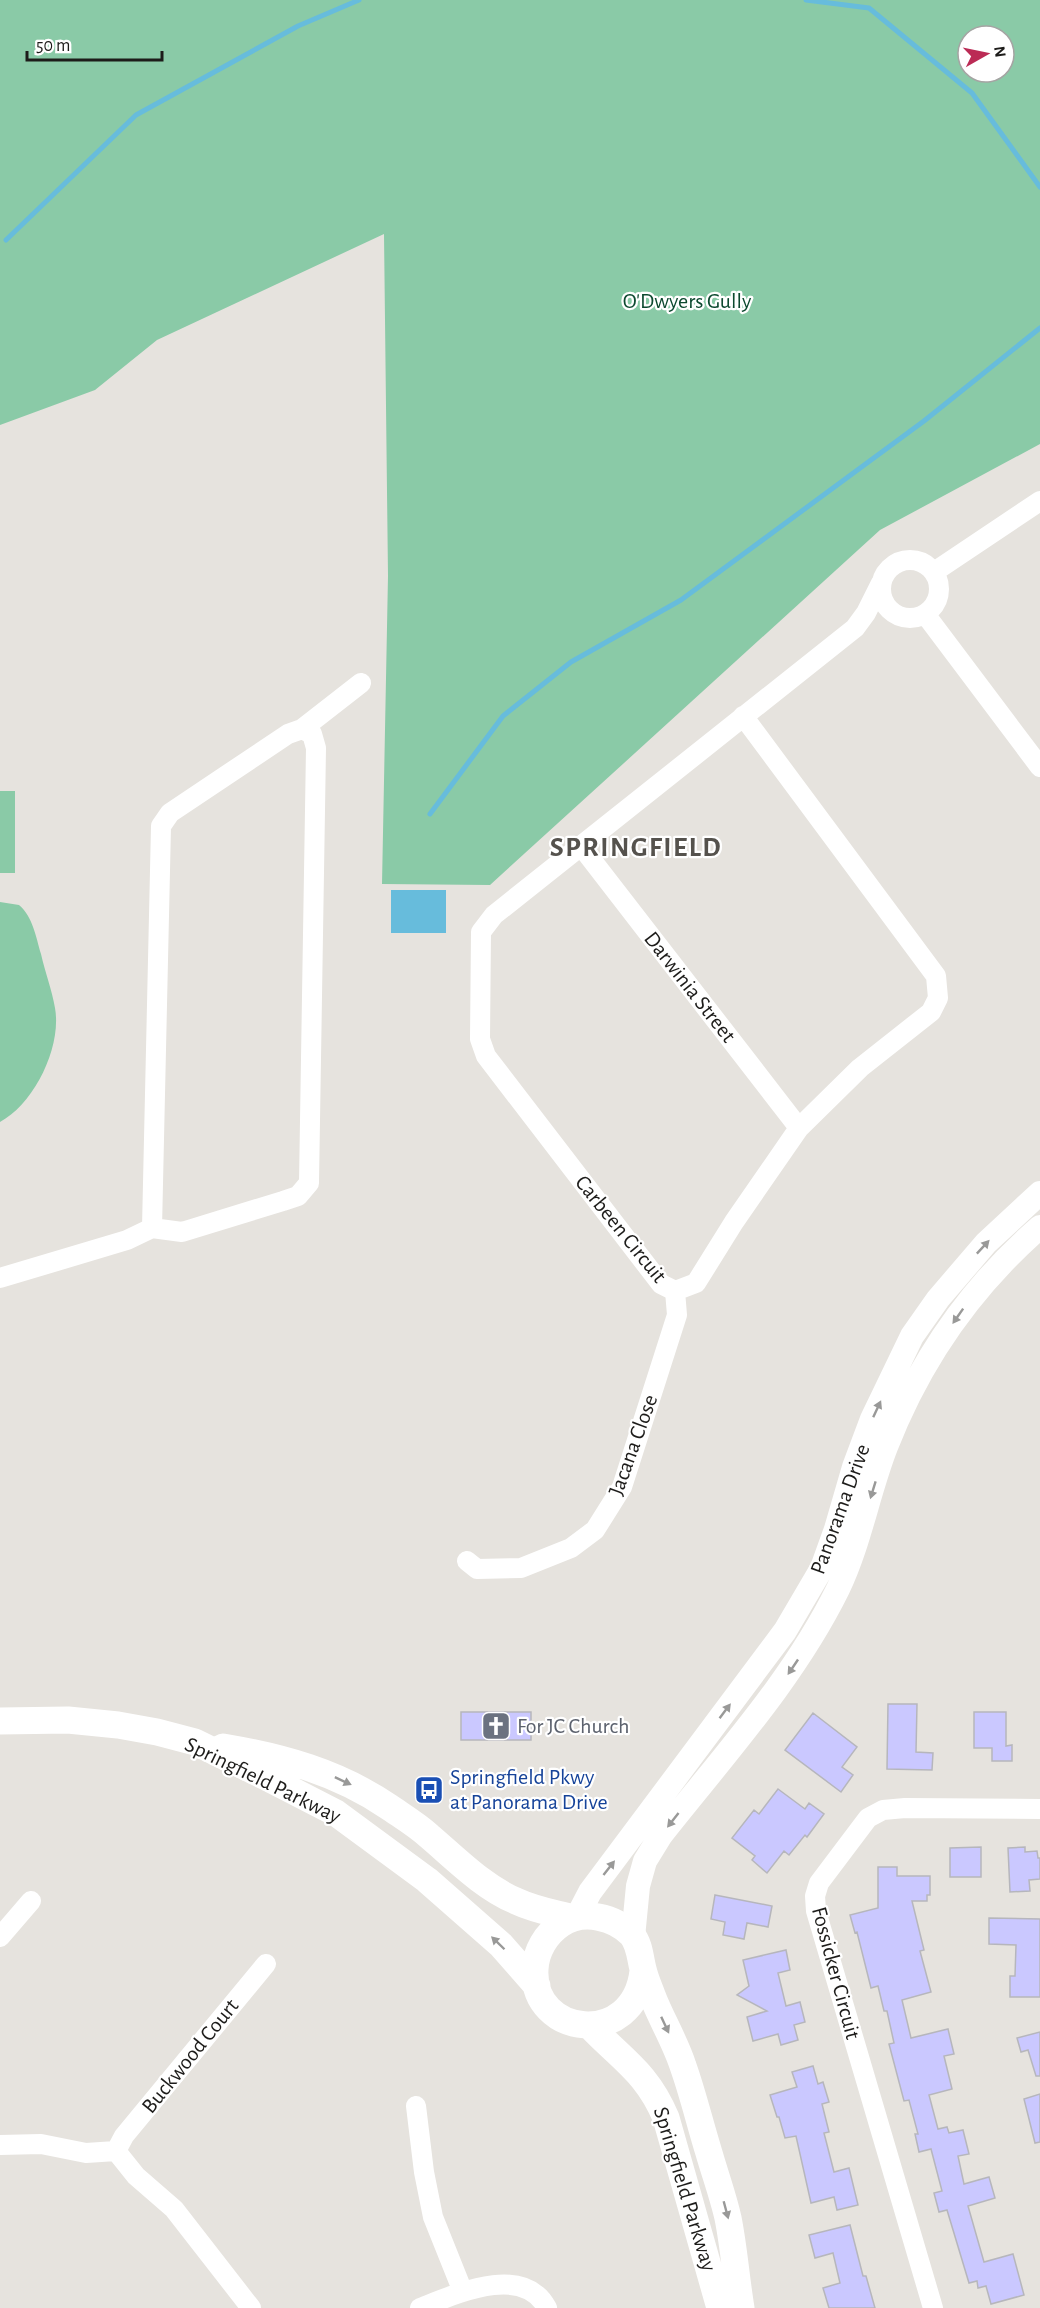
<svg xmlns="http://www.w3.org/2000/svg" width="1040" height="2308" font-family="'Alegreya Sans',sans-serif">
  <style>
    .green { fill: #8acaa7; fill-rule: evenodd }
    .water { fill: #67bcdc }
    .lines { fill: none; stroke-linecap: round; stroke-linejoin: round }
    .stream { stroke: #67bcdc; stroke-width: 5 }
    .building { fill: #cac8ff; stroke: #b6b6bc; stroke-width: 1.5 }
    .minor { stroke: #fff; stroke-width: 20 }
    .tertiary { stroke: #fff; stroke-width: 24 }
    .secondary { stroke: #fff; stroke-width: 27 }
    .oneway { fill: #999998 }
    .labels { text-anchor: middle; dominant-baseline: central; stroke-width: 4.5; stroke-linejoin: round; paint-order: stroke }
    .park-label { font-size: 22px; fill: #0c492f; stroke: #fff }
    .street-label { font-size: 22px; fill: #1d1c1a; stroke: #fff }
    .worship-label { font-size: 22px; fill: #5b616d; stroke: #fff; text-anchor: start }
    .transit-label { font-size: 22px; fill: #164399; stroke: #fff; text-anchor: start }
    .district-label { font-size: 28px; font-weight: bold; letter-spacing: 1.5px; fill: #55524d; stroke: #fff }
  </style>
  <rect width="100%" height="100%" fill="#e6e3de"/>
  <!-- green -->
  <path class="green" d="M0 0H1040V444L880 530 490 885 382 884 388 576 384 234 157 340 95 390 0 425ZM968 36H1004V72H968Z
    M0 791H15V873H0Z
    M0 902 19 905C33 917 36 937 41 954 45 972 52 990 55 1008 62 1047 34 1104 0 1122Z"/>
  <!-- water -->
  <path class="water" d="M391 890H446V933H391Z"/>
  <g class="lines">
    <!-- stream -->
    <path class="stream" d="M806 0 869 8 972 93 1040 187
      M6 240 136 115 298 26 359 0
      M430 814 503 716 571 662 681 600 924 421 1040 328"/>
  </g>
  <!-- building -->
  <path class="building" d="M888 1704H917L916 1752 933 1753 932 1770 887 1769Z
    M461 1712H531V1740H461Z
    M974 1712H1006V1746L1012 1745V1761H992V1748H974Z
    M813 1713 857 1747 842 1767 853 1775 841 1792 785 1750Z
    M778 1789 805 1809 809 1803 824 1814 807 1837 805 1835 789 1855 784 1851 767 1873 752 1860 755 1856 732 1838 754 1810 759 1814Z
    M981 1847V1877H950V1848Z
    M1025 1847V1852L1037 1851 1038 1858H1040V1879L1029 1880 1030 1891 1010 1892 1008 1848Z
    M878 1867H897V1876H930V1895H927V1901H912L924 1950 920 1951 931 1992 902 2000 911 2038 948 2029 954 2054 944 2056 952 2089 929 2095 938 2129 947 2127 949 2133 963 2130 969 2154 958 2156 964 2184 989 2177 995 2198 968 2206 984 2262 1013 2254 1024 2295 991 2304 986 2286 978 2288 977 2281 969 2283 947 2210 939 2212 934 2193 942 2191 931 2149 919 2152 915 2134H918L909 2100 904 2101 889 2044 894 2043 887 2011H884L878 1986 871 1988 857 1932 855 1933 850 1915 878 1908Z
    M715 1895 772 1906 768 1927 747 1923 744 1939 723 1935 725 1922 711 1919Z
    M989 1918 1040 1919V1997H1010V1976H1015L1016 1945 989 1944Z
    M786 1950 790 1970 778 1973 786 2006 800 2002 805 2022 794 2025 798 2040 781 2045 778 2034 753 2041 747 2017 767 2011 737 1995 749 1986 743 1960Z
    M1040 2032V2076H1036L1028 2050 1021 2052 1017 2038Z
    M813 2066 818 2084 823 2082 829 2102 822 2104 829 2132 824 2133 834 2172 849 2168 858 2205 837 2210 834 2197 811 2203 796 2136 785 2138 779 2117H777L770 2095 797 2087 792 2072Z
    M1040 2094V2142L1035 2143 1024 2099Z
    M850 2225 863 2276H866L875 2308H829L823 2288 840 2283 833 2253 815 2258 809 2235Z"/>
  <g class="lines">
    <!-- minor -->
    <path class="minor" d="M881 589a29 29 0 1 1 58 0a29 29 0 1 1-58 0Z
      M934 572 1040 501
      M925 614 1040 767
      M743 716 936 976 938 998 931 1012 860 1068 799 1128 734 1222 696 1283 675 1291 661 1284 486 1056 480 1039 481 932 494 915 855 628 866 613 881 583
      M302 729 361 683
      M581 846 799 1128
      M0 1278 127 1240 152 1228 182 1232 283 1201 298 1196 309 1183 316 748 312 734 302 729 288 734 170 813 161 826 152 1228
      M467 1561 477 1569 521 1568 571 1548 595 1530 622 1487 677 1315 675 1291
      M0 1937 31 1901
      M416 2106 424 2172 433 2217 463 2292
      M0 2145 41 2144 86 2153 116 2151 136 2176 174 2209 251 2308
      M116 2151 124 2136 266 1964
      M420 2308C456 2294 523 2263 547 2308
      M933 2308 816 1911 815 1896 819 1883 868 1818 883 1810 905 1808 1040 1809"/>
    <!-- tertiary -->
    <path class="tertiary" d="M577 1917 590 1892 785 1631 822 1568 836 1529 854 1467 872 1419 912 1336 938 1299 986 1243 1040 1193
      M633 1937 638 1886 645 1861 661 1835C724 1755 793 1680 838 1589 860 1543 868 1493 886 1447 919 1362 971 1287 1040 1227"/>
    <!-- secondary -->
    <path class="secondary" d="M0 1721 68 1720 118 1725 157 1732 195 1742 266 1777 336 1813 427 1880 501 1945 537 1986
      M223 1747C282 1757 338 1772 389 1807 402 1816 417 1825 429 1836 456 1859 483 1887 516 1901 535 1910 554 1913 573 1918
      M643 1971C634 2049 531 2037 535 1969 536 1951 546 1934 561 1924 583 1909 615 1917 632 1935 640 1945 640 1958 643 1969 645 1978 649 1987 652 1995 661 2019 675 2041 683 2066 693 2094 700 2124 709 2153 715 2174 723 2196 728 2218 734 2248 736 2278 741 2308
      M589 2025C621 2059 647 2072 666 2118L720 2308"/>
  </g>
  <!-- one-way arrows -->
  <defs><path id="oneway-solid" d="M-6-.8H1V-3.2L6.5 0L1 3.2V.8H-6Z" transform="scale(1.5)"/></defs>
  <g class="oneway">
    <use href="#oneway-solid" transform="translate(983 1247) rotate(-47)"/>
    <use href="#oneway-solid" transform="translate(958 1316) rotate(125)"/>
    <use href="#oneway-solid" transform="translate(877 1409) rotate(-65)"/>
    <use href="#oneway-solid" transform="translate(873 1490) rotate(107)"/>
    <use href="#oneway-solid" transform="translate(793 1667) rotate(124)"/>
    <use href="#oneway-solid" transform="translate(725 1711) rotate(-53)"/>
    <use href="#oneway-solid" transform="translate(343 1781) rotate(25)"/>
    <use href="#oneway-solid" transform="translate(673 1820) rotate(128)"/>
    <use href="#oneway-solid" transform="translate(609 1868) rotate(-52)"/>
    <use href="#oneway-solid" transform="translate(498 1943) rotate(-136)"/>
    <use href="#oneway-solid" transform="translate(665 2025) rotate(65)"/>
    <use href="#oneway-solid" transform="translate(726 2210) rotate(75)"/>
  </g>
  <!-- icons -->
  <defs>
    <g id="church-square" transform="scale(1.5)"><rect x="-9" y="-9" width="18" height="18" rx="4" fill="#6b7280" stroke="#fff"/><path d="M-1.2-6h2.4v3.5h3.3v2.4h-3.3V6h-2.4V-.1h-3.3v-2.4h3.3Z" fill="#fff"/></g>
    <g id="bus-square" transform="scale(1.5)"><rect x="-9" y="-9" width="18" height="18" rx="4" fill="#1a4fb4" stroke="#fff"/><path d="M-5-6H5V4H4V6H2V4H-2V6H-4V4H-5ZM-3.5-4V0h7V-4ZM-3.5 1.2v1.5H-2V1.2ZM2 1.2v1.5H3.5V1.2Z" fill="#fff"/></g>
  </defs>
  <g fill-rule="evenodd">
    <use href="#church-square" x="496" y="1726"/>
    <use href="#bus-square" x="429" y="1790"/>
  </g>
  <g class="labels">
    <!-- park labels -->
    <g class="park-label">
      <text x="687" y="301">O'Dwyers Gully</text>
    </g>
    <!-- street labels -->
    <g class="street-label">
      <text transform="translate(690 987) rotate(52)">Darwinia Street</text>
      <text transform="translate(621 1229) rotate(51)">Carbeen Circuit</text>
      <text transform="translate(633 1445) rotate(-70)">Jacana Close</text>
      <text transform="translate(840 1509) rotate(-70)">Panorama Drive</text>
      <text transform="translate(263 1780) rotate(26)">Springfield Parkway</text>
      <text transform="translate(836 1973) rotate(75)">Fossicker Circuit</text>
      <text transform="translate(190 2056) rotate(-51)">Buckwood Court</text>
      <text transform="translate(685 2189) rotate(73)">Springfield Parkway</text>
    </g>
    <!-- worship labels -->
    <g class="worship-label">
      <text x="517" y="1726">For JC Church</text>
    </g>
    <!-- transit labels -->
    <g class="transit-label">
      <text x="450" y="1777">Springfield Pkwy<tspan x="450" dy="25">at Panorama Drive</tspan></text>
    </g>
    <!-- district labels -->
    <g class="district-label">
      <text x="636" y="848">SPRINGFIELD</text>
    </g>
  </g>
  <!-- north arrow -->
  <g transform="translate(986 54) rotate(81)"><circle r="28" fill="#ffffff" stroke="#a5a4a3" stroke-width="1.5"/>
  <path d="M0-4.5L10 22L0 15L-10 22Z" fill="#bb2b55"/>
  <text y="-9" font-size="16" font-weight="bold" text-anchor="middle" fill="#1d1c1a">N</text>
  </g>
  <!-- scale -->
  <path d="M27 51v9h135v-9" fill="none" stroke="#1d1c1a" stroke-width="3"/>
  <text x="36" y="51" font-size="18" fill="#1d1c1a" stroke="#ffffff" stroke-width="4.5" paint-order="stroke">50 m</text>
</svg>
